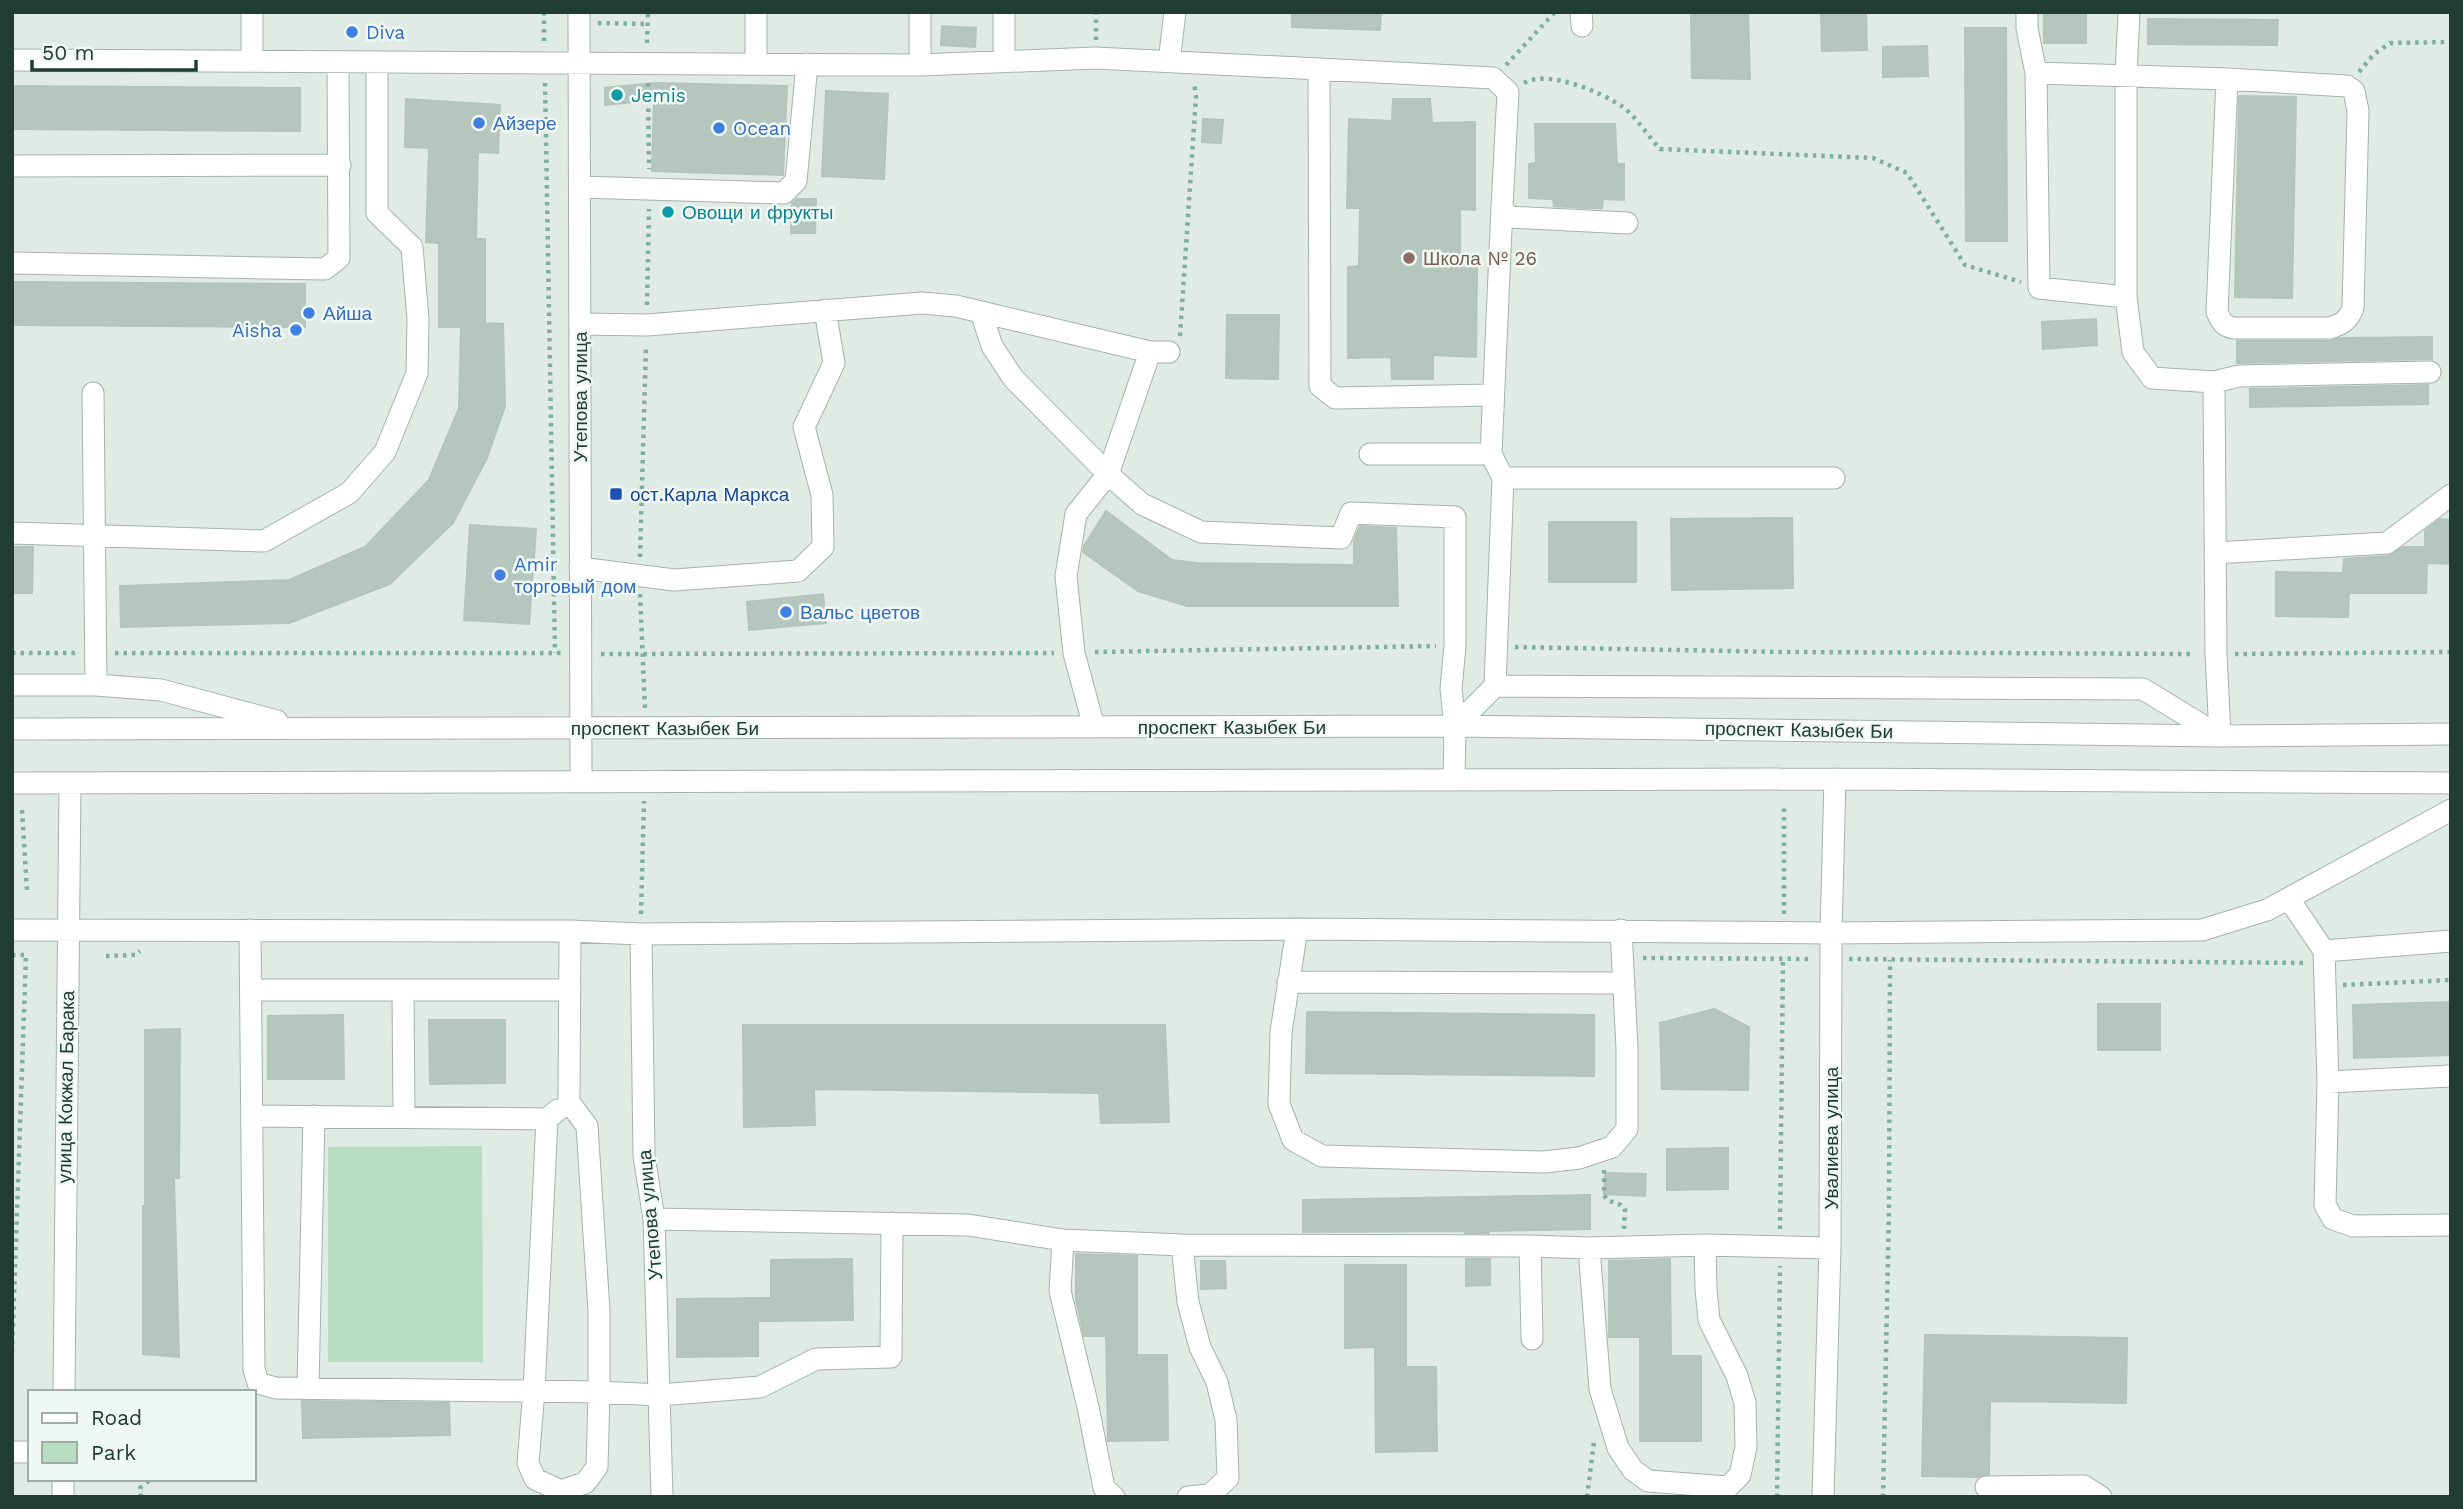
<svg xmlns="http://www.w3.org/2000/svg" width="2463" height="1509" font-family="'Work Sans',sans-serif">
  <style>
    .green { fill: #b8ddc0 }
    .building { fill: #b5c6be; stroke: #b2c5bc; stroke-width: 2 }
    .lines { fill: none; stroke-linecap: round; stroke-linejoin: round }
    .minor-casing { stroke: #a3b3ac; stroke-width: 23 }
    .path { stroke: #7fb09e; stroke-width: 4.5; stroke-dasharray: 3.5 5; stroke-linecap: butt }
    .minor { stroke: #fff; stroke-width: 21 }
    .shop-dot { fill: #3f7fe0; stroke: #f0f8f4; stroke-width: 2.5 }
    .culture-dot { fill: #0f9aa8; stroke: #f0f8f4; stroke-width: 2.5 }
    .education-dot { fill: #8d6e63; stroke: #f0f8f4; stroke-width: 2.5 }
    .transit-dot { fill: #1a4fb4; stroke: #f0f8f4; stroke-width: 2.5 }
    .labels { text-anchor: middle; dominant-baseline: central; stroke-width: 5; stroke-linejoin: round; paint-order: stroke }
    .shop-label { font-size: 19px; fill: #366cbe; stroke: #f0f8f4; text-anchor: start }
    .culture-label { font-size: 19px; fill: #0d838f; stroke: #f0f8f4; text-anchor: start }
    .education-label { font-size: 19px; fill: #785e54; stroke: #f0f8f4; text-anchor: start }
    .street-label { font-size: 19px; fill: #203c33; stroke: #f0f8f4 }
    .transit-label { font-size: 19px; fill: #164399; stroke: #f0f8f4; text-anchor: start }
  </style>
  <rect width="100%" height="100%" fill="#e0ebe5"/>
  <!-- green -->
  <path class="green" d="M482 1146 483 1362H328V1147Z"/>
  <!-- building -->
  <path class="building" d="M1292 12H1381L1380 30 1292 27Z
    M1691 12H1748L1750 79 1692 78Z
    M1821 12H1866L1867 50 1822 51Z
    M2044 12H2086V43H2044Z
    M2148 19 2278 20 2277 45 2148 44Z
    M942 26 976 28 975 47 941 45Z
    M1965 28H2006L2007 241H1966Z
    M1927 46 1928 76 1883 77V47Z
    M655 83 787 86 783 175 652 171 654 100 605 105V88Z
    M12 86 300 88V131L12 129Z
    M826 91 888 94 884 179 822 176Z
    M2239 96 2296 97 2292 298 2235 297Z
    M406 99 500 105 498 153 478 152 476 239H485V323L503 324 505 406 487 458 453 523 390 584 289 623 121 627 120 586 289 580 365 547 429 480 459 408 461 327H439V243L426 242 429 148 405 147Z
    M1393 99H1430L1432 123 1475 122V210L1460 209V266L1477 267 1476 357 1433 355V379H1392L1391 357 1348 358V267L1359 266 1360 208H1347L1349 119 1392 121Z
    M1203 119 1223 120 1221 143 1202 142Z
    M1535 124H1615L1617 164H1624V200L1603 199 1602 208H1586L1554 206 1553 199 1529 198V164L1536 163Z
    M797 199H816L815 233H791L792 203Z
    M12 282 305 284V327L12 325Z
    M1227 315H1279L1278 379 1226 378Z
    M2096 319 2097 345 2043 349 2042 322Z
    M2432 337V359L2237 363V341H2330L2340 338Z
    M2428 385V404L2250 407V389Z
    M1106 511 1172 560 1197 563 1354 565V541L1360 526 1396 528 1398 606H1187L1138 591 1083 552 1084 546Z
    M1792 518 1793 588 1672 590 1671 519Z
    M2440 519 2451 520V564L2427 563 2426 593H2349L2348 617 2276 616V572L2343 573 2344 559 2388 556 2403 547H2425V531Z
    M1549 522H1636V582H1549Z
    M470 525 536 529 529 624 464 620Z
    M12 547H33L32 593H12Z
    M823 594 826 623 749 630 747 602Z
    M2451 1002V1055L2354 1058 2353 1005Z
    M2098 1004H2160V1050H2098Z
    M1714 1009 1749 1027 1748 1090 1662 1089 1660 1023Z
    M1307 1012 1594 1015V1076L1306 1073Z
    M343 1015 344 1079H268V1016Z
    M429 1020H505V1083L430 1084Z
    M743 1025H1165L1169 1122 1101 1123 1099 1093 814 1089 815 1125 744 1127Z
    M180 1029 179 1178H174L179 1357 143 1354V1206H145V1030Z
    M1728 1148V1189L1667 1190V1149Z
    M1605 1173 1646 1174 1645 1196 1604 1194Z
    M1590 1195V1229L1489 1231V1233H1465V1231L1303 1232V1200Z
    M1076 1254 1137 1256V1355H1167L1168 1440 1108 1441 1106 1336H1084L1076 1300Z
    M852 1259 853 1320 758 1321V1356L677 1357V1299L771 1298V1260Z
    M1466 1259H1490V1285L1466 1286Z
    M1670 1259 1671 1356H1701V1441H1640V1337H1609V1261Z
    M1201 1261H1225L1226 1288 1201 1289Z
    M1345 1265H1406V1367H1436L1437 1451 1376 1452 1375 1347 1345 1348Z
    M1925 1335 2127 1338 2126 1403 1990 1401 1989 1474 1978 1477 1922 1476Z
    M302 1401 449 1403 450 1435 303 1438Z"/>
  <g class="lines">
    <!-- minor casing -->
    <g class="minor-casing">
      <path id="minor" d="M579 12 581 782
        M756 12V64
        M1581 12 1582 26
        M2027 12V28L2036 73 2039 288 2126 297
        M2129 12 2126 75V297L2133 352 2152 378 2214 382 2216 654 2220 736
        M12 60 920 65 1095 58 1319 69 1320 386 1335 398 1493 395
        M252 61V12
        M1004 61V12
        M1169 62 1175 12
        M920 65V12
        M1319 69 1493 78 1508 92 1502 207 1508 217 1627 223
        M2036 73 2227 79 2347 86 2354 91 2358 111 2353 308C2348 321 2342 324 2330 328H2234C2223 326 2221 321 2217 312L2227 79
        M12 166 340 165
        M580 187 784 193 796 181 807 64
        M12 263 325 269 339 258 338 62
        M981 312 1150 352H1169
        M580 324 647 325 922 303 956 306 981 312 992 346 1013 378 1108 474 1142 504 1201 532 1341 538 1351 513 1455 517V646L1451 689 1455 726 1454 780
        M2214 382 2239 376 2430 372
        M93 393 96 685
        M1370 454H1491
        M1503 478H1834
        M12 533 264 541 349 493 385 452 417 373 418 319 412 247 377 213V62
        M2215 553 2387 543 2451 495
        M580 568 674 580 798 571 823 547 822 495 804 427 834 363 825 310
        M12 685H96L161 690 277 721
        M1495 686 1503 478 1491 454 1502 207
        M1455 726 1495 686 2143 689 2218 735
        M1094 727 1074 653 1066 576 1076 514 1108 474 1150 352
        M12 729 1455 726 2220 736 2451 734
        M12 783 1835 779 2451 783
        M2289 899 2324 951 2328 1082 2451 1076
        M1297 929 1281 1032 1279 1104 1293 1140 1322 1156 1544 1162 1579 1158 1612 1147 1627 1129V1048L1621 930
        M12 930 570 931 641 934 1297 929 1831 933 2202 930 2267 910 2451 810
        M250 930 254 1369 258 1383 276 1388 599 1392V1311L587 1126 569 1102 570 931
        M641 934 644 1156 654 1219 662 1497
        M2324 951 2451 941
        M1288 982 1624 983
        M251 990H570
        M403 991 404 1116
        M2328 1082 2325 1205 2333 1219 2353 1226 2451 1225
        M252 1116 547 1119 558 1110
        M547 1119 534 1390 528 1463 535 1479 561 1491 585 1483 597 1467 599 1392 660 1395 760 1387 816 1359 891 1357 892 1223
        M654 1219 968 1225 1063 1240 1182 1245 1188 1302 1200 1347 1217 1382 1226 1420 1228 1478 1210 1495 1188 1497
        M1063 1240 1060 1291 1088 1407 1104 1488 1114 1497
        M1182 1245 1530 1246
        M1589 1248 1600 1389 1618 1448 1633 1470 1648 1481 1728 1487 1740 1475 1746 1447 1745 1403 1737 1376 1709 1320 1706 1289 1705 1245
        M1532 1339 1530 1246 1589 1248 1705 1245 1830 1248
        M308 1388 314 1116
        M64 1392 70 783
        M12 1452H30
        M1986 1487 2084 1486 2101 1497
        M63 1497V1479
        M1823 1497 1830 1248 1831 933 1835 779"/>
    </g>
    <!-- path -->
    <path class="path" d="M544 12V43
      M598 23 648 24
      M1096 40V12
      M647 43 648 12
      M1506 65 1555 12
      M2359 72 2374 54 2390 43 2451 42
      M545 83 555 653
      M648 83 649 169
      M1524 83C1548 69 1601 92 1623 107 1637 118 1648 136 1660 149L1873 158 1907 173 1965 265 2021 282
      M647 305 649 209
      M1180 336 1196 96 1194 83
      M640 557 646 346
      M640 594 645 708
      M1515 647 1785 652 2195 654
      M1095 652 1436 646
      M12 653H78
      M115 653H561
      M601 654 1054 653
      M2235 654 2451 652
      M22 810 27 890
      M641 914 644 801
      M1784 914V807
      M12 955H26L12 1354
      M106 956 135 955 140 951
      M1643 958 1813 959
      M1849 959 2306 963
      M2343 985 2451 980
      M1604 1170V1195L1607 1200 1621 1205 1625 1209 1624 1229
      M1780 1229 1783 958
      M141 1497 140 1488 151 1479
      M1587 1497 1594 1442
      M1777 1497 1780 1266
      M1883 1497 1889 1210 1890 960"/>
    <!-- minor -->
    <use href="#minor" class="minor"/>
  </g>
  <!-- markers -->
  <g class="shop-dot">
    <circle cx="352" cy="32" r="7"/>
    <circle cx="479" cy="123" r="7"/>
    <circle cx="719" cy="128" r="7"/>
    <circle cx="309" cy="313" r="7"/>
    <circle cx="296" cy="330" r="7"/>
    <circle cx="500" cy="575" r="7"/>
    <circle cx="786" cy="612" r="7"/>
  </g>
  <g class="culture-dot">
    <circle cx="617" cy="95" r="7"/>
    <circle cx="668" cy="212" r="7"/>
  </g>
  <circle class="education-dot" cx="1409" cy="258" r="7"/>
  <rect class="transit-dot" x="609" y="487" width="14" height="14" rx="3.5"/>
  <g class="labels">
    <!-- shop labels -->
    <g class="shop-label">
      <text x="366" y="32">Diva</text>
      <text x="493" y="123">Айзере</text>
      <text x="733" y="128">Ocean</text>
      <text x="323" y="313">Айша</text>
      <text x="282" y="330" text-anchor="end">Aisha</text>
      <text x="514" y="564">Amir<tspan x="514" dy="22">торговый дом</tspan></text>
      <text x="800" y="612">Вальс цветов</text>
    </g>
    <!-- culture labels -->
    <g class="culture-label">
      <text x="631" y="95">Jemis</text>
      <text x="682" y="212">Овощи и фрукты</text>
    </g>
    <!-- education labels -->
    <g class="education-label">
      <text x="1423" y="258">Школа № 26</text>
    </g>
    <!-- street labels -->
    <g class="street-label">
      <text transform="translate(580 397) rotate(-90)">Утепова улица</text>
      <text x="1232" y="727">проспект Казыбек Би</text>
      <text x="665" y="728">проспект Казыбек Би</text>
      <text transform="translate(1799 730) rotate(1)">проспект Казыбек Би</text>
      <text transform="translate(66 1087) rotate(-89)">улица Кокжал Барака</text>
      <text transform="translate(1831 1138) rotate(-90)">Увалиева улица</text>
      <text transform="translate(650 1215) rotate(-95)">Утепова улица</text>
    </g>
    <!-- transit labels -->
    <g class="transit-label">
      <text x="630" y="494">ост.Карла Маркса</text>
    </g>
  </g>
  <!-- border -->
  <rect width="2463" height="1509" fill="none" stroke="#203c33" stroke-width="28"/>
  <!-- legend -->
  <rect x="28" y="1390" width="228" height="91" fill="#f0f8f4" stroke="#9dada7" stroke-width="2"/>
  <rect x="42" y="1413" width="35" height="10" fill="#ffffff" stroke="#9dada7" stroke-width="2"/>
  <text x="91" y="1425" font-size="21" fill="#203c33">Road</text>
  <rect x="42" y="1442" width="35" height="21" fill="#b8ddc0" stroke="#9dada7" stroke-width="2"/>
  <text x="91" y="1460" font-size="21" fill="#203c33">Park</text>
  <!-- scale -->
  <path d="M32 60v10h164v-10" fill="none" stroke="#203c33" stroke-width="3.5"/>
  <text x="42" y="60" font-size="21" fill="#203c33" stroke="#f0f8f4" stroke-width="5" paint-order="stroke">50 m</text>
</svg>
